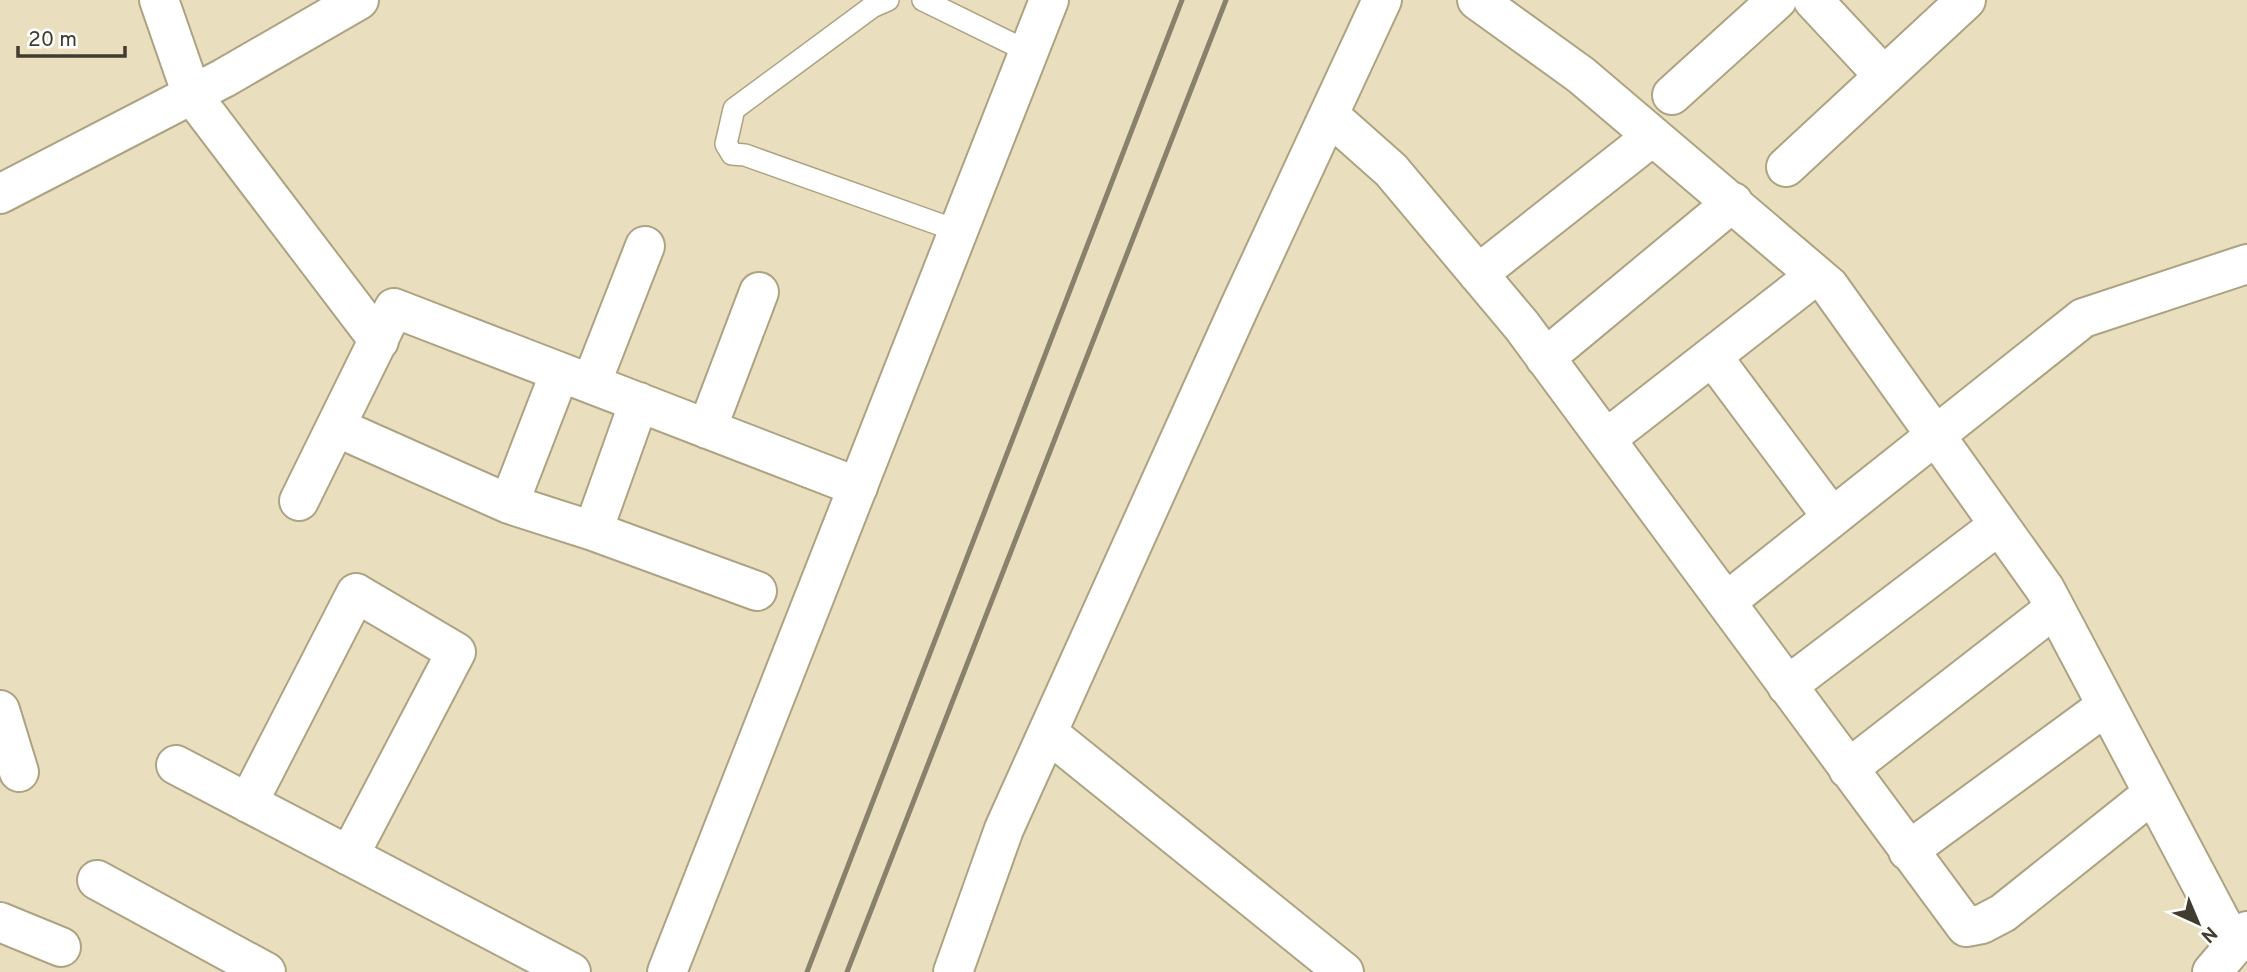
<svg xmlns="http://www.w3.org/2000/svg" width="2247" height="972" font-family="Overpass,sans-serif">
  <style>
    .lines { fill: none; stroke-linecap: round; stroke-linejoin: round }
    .service-casing { stroke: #ada383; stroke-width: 24 }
    .minor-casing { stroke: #ada383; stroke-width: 42 }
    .tertiary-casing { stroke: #ada383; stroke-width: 42 }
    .service { stroke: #fff; stroke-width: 21 }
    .minor { stroke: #fff; stroke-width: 38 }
    .tertiary { stroke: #fff; stroke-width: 38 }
    .rail { stroke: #88816b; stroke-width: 5 }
  </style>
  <rect width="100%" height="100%" fill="#e9dfbe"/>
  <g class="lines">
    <!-- service casing -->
    <g class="service-casing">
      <path id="service" d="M888 0 872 7 734 109 726 144 732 154 745 155 958 231
        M923 0 1029 52"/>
    </g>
    <!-- minor casing -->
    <g class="minor-casing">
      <path id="minor" d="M159 0 192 95 379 341
        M1477 0 1581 75 1829 286 2045 589 2234 946
        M1813 0 1883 75
        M1672 95 1777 0
        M1329 115 1391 170 1522 326 1966 927 1982 924 2003 913 2152 794
        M1786 167 1966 0
        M1478 274 1653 136
        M1712 356 1832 517
        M1545 358 1733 202
        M560 372 509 504 593 531
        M591 384 645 246
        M639 402 593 531 757 591
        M336 427 509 504
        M707 429 759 292
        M1606 439 1816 275
        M299 501 394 308 858 487
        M1726 602 2083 318 2247 264
        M1787 686 1999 525
        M0 710 19 772
        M1048 733 1344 972
        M176 765 571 972
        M1848 769 2055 608
        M248 803 356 593 456 652 349 856
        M1908 851 2106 706
        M97 880 266 972
        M0 922 61 947
        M953 972 1004 829 1239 308 1382 0
        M2212 972 2247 931"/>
    </g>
    <!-- tertiary casing -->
    <g class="tertiary-casing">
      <path id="tertiary" d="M0 194 224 78 359 0
        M667 972 1049 0"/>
    </g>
    <!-- service -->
    <use href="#service" class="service"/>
    <!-- minor -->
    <use href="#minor" class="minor"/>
    <!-- tertiary -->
    <use href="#tertiary" class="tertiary"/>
    <!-- rail -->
    <path class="rail" d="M807 972 1182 0
      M847 972 1226 0"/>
  </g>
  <!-- north arrow -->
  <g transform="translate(2198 923) rotate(136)" stroke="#ffffff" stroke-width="5" paint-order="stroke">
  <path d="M0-5L12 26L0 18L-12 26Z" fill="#413c2f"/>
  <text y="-10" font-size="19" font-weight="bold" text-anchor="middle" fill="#413c2f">N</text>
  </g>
  <!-- scale -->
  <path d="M18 46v10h107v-10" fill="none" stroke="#413c2f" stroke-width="3.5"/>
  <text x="28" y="46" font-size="21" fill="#413c2f" stroke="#ffffff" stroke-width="5" paint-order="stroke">20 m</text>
</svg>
